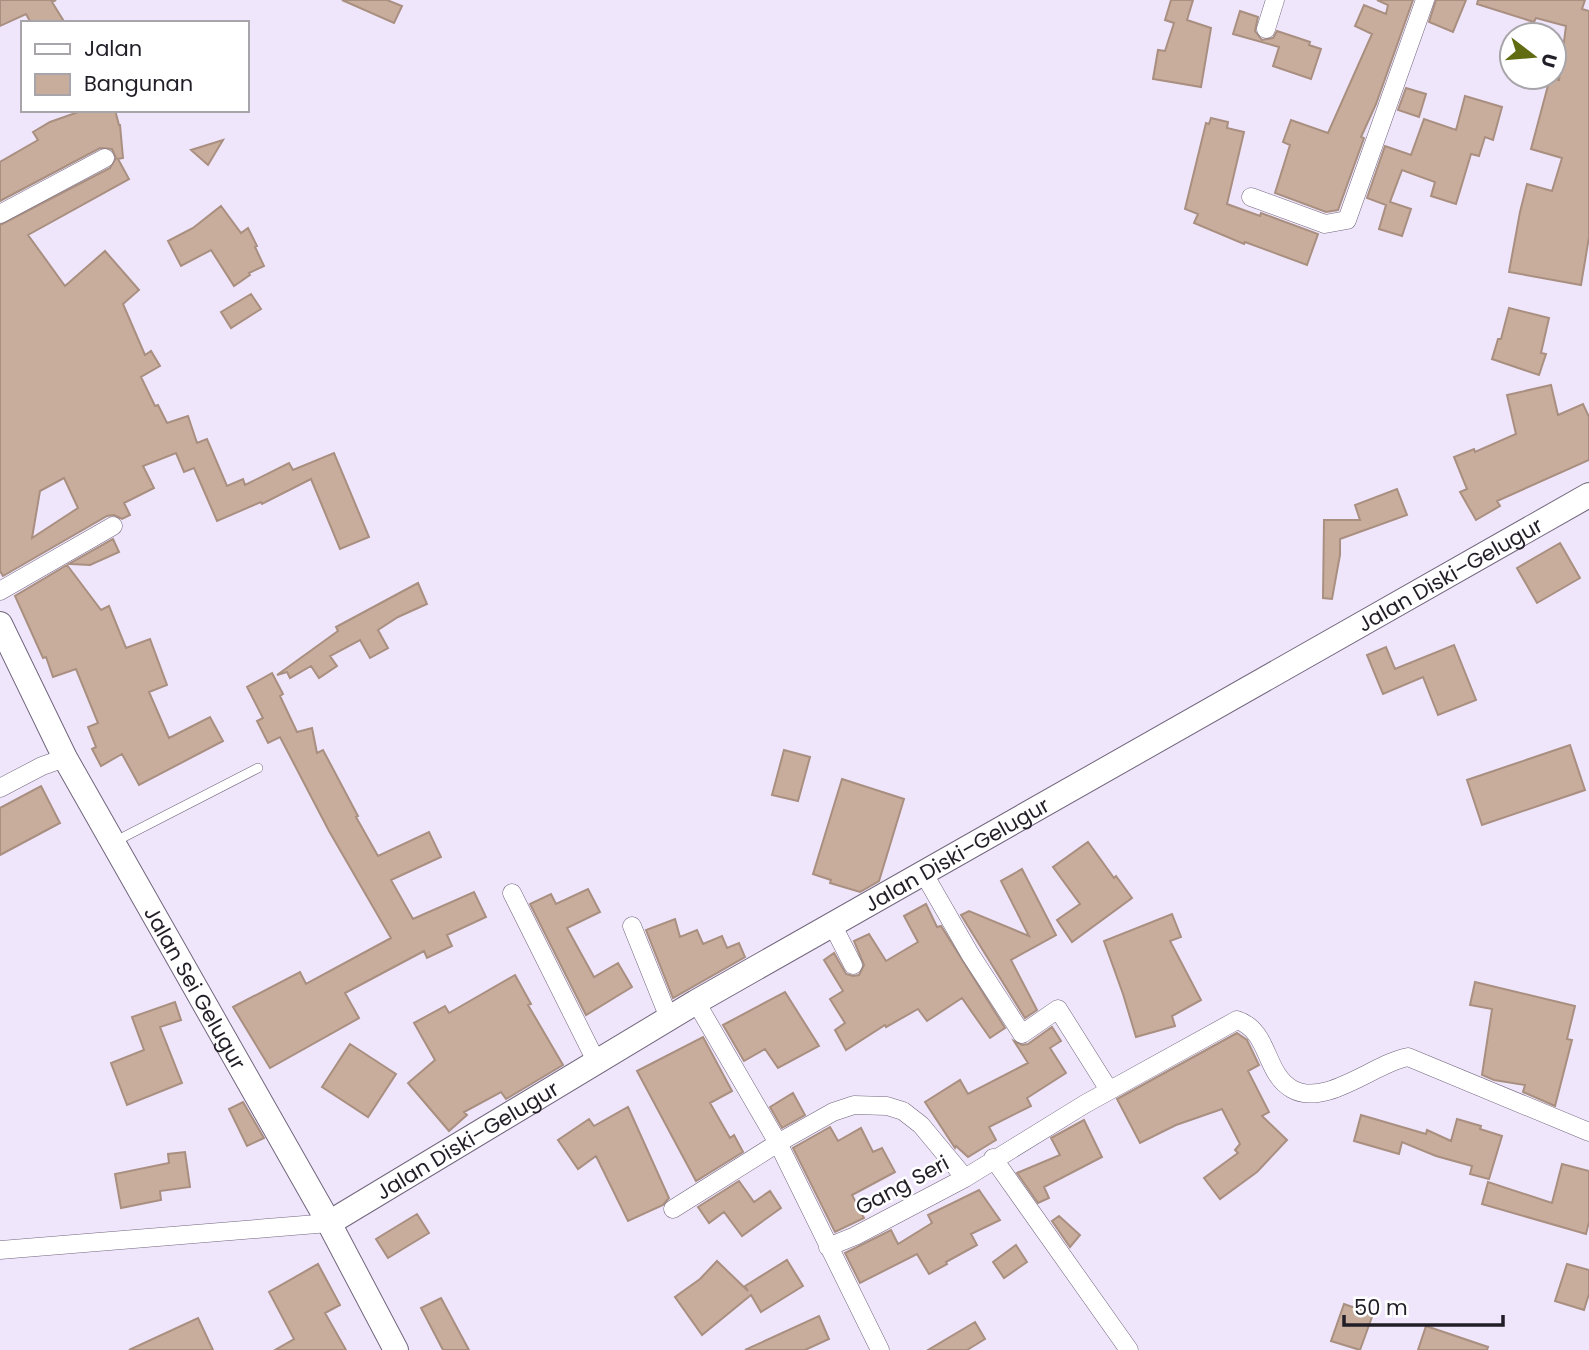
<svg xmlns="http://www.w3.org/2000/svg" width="1589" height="1350" font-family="Poppins,sans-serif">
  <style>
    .building { fill: #c8ad9d; stroke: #a98f80; stroke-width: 2; fill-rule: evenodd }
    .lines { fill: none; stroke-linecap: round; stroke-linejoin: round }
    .lane-casing { stroke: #71667d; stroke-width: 10 }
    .street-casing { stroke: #71667d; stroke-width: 19 }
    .secondary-casing { stroke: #71667d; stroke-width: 26 }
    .lane { stroke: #fff; stroke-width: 9 }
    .street { stroke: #fff; stroke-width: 18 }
    .secondary { stroke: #fff; stroke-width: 24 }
    .labels { text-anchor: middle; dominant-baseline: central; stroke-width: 5; stroke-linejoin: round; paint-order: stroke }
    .street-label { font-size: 21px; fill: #221e27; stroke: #fff }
  </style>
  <rect width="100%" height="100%" fill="#f0e6fc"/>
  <!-- building -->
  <path class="building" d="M0 0H56L52 2 65 23H31L26 14 0 26Z
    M342 0H387L402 6 394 23Z
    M1171 0H1193L1187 20 1211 28 1201 87 1153 79 1158 50 1165 51 1174 23 1165 20Z
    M1377 0H1413L1376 104 1361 137 1364 138 1338 210 1326 212 1275 193 1290 145 1283 142 1291 120 1328 133 1372 34 1355 26 1364 5 1386 14 1388 5Z
    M1436 0H1466L1453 32 1429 22Z
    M1478 0H1585L1582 9 1589 11V237L1581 285 1509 272 1520 212 1527 184 1552 191 1562 158 1531 149 1550 78 1559 80 1566 26 1536 18 1534 22 1477 4Z
    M1240 11 1258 17 1255 31 1262 40 1273 38 1277 31 1310 42 1309 45 1321 49 1311 79 1273 66 1279 47 1233 34Z
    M1406 88 1426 94 1419 117 1398 110Z
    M1465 96 1502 107 1493 140 1485 137 1479 156 1471 154 1456 204 1431 196 1435 182 1402 170 1390 202 1411 209 1402 236 1379 229 1386 205 1367 198 1385 146 1411 155 1424 119 1456 130Z
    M84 110H115L119 125H120L123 158 118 159 129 179 28 235 65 286 105 251 139 290 123 304 145 355 151 351 160 366 141 377 155 406 158 405 167 423 188 416 197 443 207 439 227 486 243 479 245 485 289 463 293 470 334 453 369 537 340 549 311 479 262 504 261 502 217 521 194 468 184 472 176 453 143 466 154 488 124 503 130 515 122 519 114 515 107 516 3 576 0 571V225L110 168 116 158 112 149 100 148 0 201V162L38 140 33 132 50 122ZM64 478 78 508 32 538 40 491Z
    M1211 118 1228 122 1227 128 1244 132 1227 204 1260 216 1261 213 1318 234 1307 265 1245 242 1244 244 1194 223 1198 214 1185 209 1206 123 1209 124Z
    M223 140 208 165 191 150Z
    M221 206 241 233 248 228 257 246 255 247 264 266 249 273 250 275 234 286 211 250 181 266 168 241 193 228Z
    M251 294 261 309 231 328 221 312Z
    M1509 308 1549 318 1541 353 1546 354 1539 375 1492 359 1498 339H1501Z
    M1551 385 1558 415 1583 404 1589 417V460L1497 501 1500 506 1476 520 1460 492 1467 489 1454 457 1474 449 1475 452 1516 434 1507 395Z
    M1397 489 1407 515 1340 539V555L1332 599 1323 598 1324 520H1360L1355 505Z
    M113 539 119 552 90 565 69 564Z
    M1560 543 1580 578 1537 603 1517 568Z
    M67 565 101 610 109 606 126 648 150 639 167 685 149 692 169 738 210 717 223 741 139 785 122 754 101 766 92 749 96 747 88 727 98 723 76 669 53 677 46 657 43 658 15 596Z
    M418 583 427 604 398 617 378 630 388 648 370 658 360 640 330 656 337 666 319 678 311 666 290 678 287 672 277 675 338 631 336 627Z
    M1454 645 1476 700 1438 715 1423 677 1383 694 1367 655 1386 647 1395 669Z
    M272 673 283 694 280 696 297 732 312 728 317 753 323 750 358 816 356 817 378 856 429 832 441 857 391 880 413 919 474 892 486 917 447 935 452 946 427 958 424 951 345 993 359 1018 270 1068 233 1007 300 972 306 984 391 938 329 831 280 737 268 743 257 721 263 718 247 687Z
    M1570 745 1585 790 1482 825 1467 780Z
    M784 750 810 757 798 801 772 795Z
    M842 779 904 799 879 881 860 892 830 883 831 880 813 874Z
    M41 786 60 823 0 855V808Z
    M1088 842 1114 878 1116 876 1132 898 1072 942 1057 920 1080 904 1053 867Z
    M1022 869 1056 935 1011 960 1037 1010 1025 1018 961 915 969 911 1029 936 1001 881Z
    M588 889 600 912 567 928 594 977 618 963 632 987 586 1015 530 904 551 894 556 904Z
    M926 904 937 927 941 926 1005 1028 990 1038 962 998 927 1021 918 1009 886 1027 885 1025 846 1050 835 1030 845 1023 830 999 843 991 824 960 834 953 846 974 853 976 859 975 864 965 854 941 869 934 886 961 918 942 904 916Z
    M1172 914 1181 937 1170 941 1201 1000 1172 1016 1175 1026 1136 1037 1123 994 1104 941Z
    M675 919 680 937 697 930 703 944 722 936 727 948 739 943 745 957 673 998 646 930Z
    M515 975 531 1004 528 1005 563 1065 506 1099 501 1092 464 1112 467 1115 449 1131 408 1083 435 1060 414 1023 445 1006 449 1013Z
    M1475 982 1575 1006 1567 1039 1572 1040 1555 1106 1523 1092 1525 1085 1494 1080 1482 1075 1492 1009 1470 1005Z
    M785 992 819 1046 778 1068 765 1049 744 1061 723 1025Z
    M175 1002 181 1020 160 1027 182 1083 127 1105 111 1063 144 1050 132 1017Z
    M1052 1027 1061 1041 1050 1048 1066 1073 1027 1098 1031 1106 989 1127 996 1140 968 1157 956 1146 955 1148 925 1102 960 1080 968 1094 1028 1063 1014 1041 1022 1045 1028 1044Z
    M1237 1033 1247 1040 1259 1065 1248 1071 1269 1112 1262 1116 1287 1140 1257 1172 1220 1199 1204 1178 1238 1153 1235 1150 1240 1144 1222 1109 1176 1125 1140 1143 1117 1099Z
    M703 1037 732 1091 710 1103 730 1138 734 1135 743 1152 696 1181 637 1071Z
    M350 1044 396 1074 368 1117 322 1087Z
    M793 1093 805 1115 782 1128 770 1107Z
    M243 1102 264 1138 247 1146 229 1109Z
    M628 1107 669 1198 663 1205 628 1221 596 1156 578 1169 558 1140 589 1119 594 1126Z
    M1361 1115 1426 1134 1427 1130 1451 1141 1457 1119 1481 1126 1480 1129 1502 1136 1489 1179 1470 1174 1472 1166 1436 1156 1402 1142 1399 1154 1354 1141Z
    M1084 1120 1102 1157 1044 1187 1049 1198 1038 1203 1017 1173 1060 1155 1051 1138Z
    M830 1127 838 1141 861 1128 873 1152 882 1148 895 1172 852 1195 864 1218 835 1232 793 1148Z
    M185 1152 190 1187 160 1191 161 1200 121 1208 115 1174 169 1163 168 1154Z
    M1562 1164 1589 1171V1222L1586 1234 1482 1204 1488 1182 1552 1203Z
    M739 1181 754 1202 770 1191 781 1208 742 1236 724 1212 709 1223 698 1207Z
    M979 1190 1000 1220 971 1234 977 1245 946 1262 947 1264 929 1274 917 1254 860 1283 845 1253 891 1230 898 1244 932 1223 928 1215Z
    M417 1214 429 1233 388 1258 376 1239Z
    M1059 1216 1080 1235 1070 1247 1052 1221Z
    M1016 1245 1027 1262 1004 1278 993 1262Z
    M787 1260 803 1286 761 1312 751 1295 702 1335 675 1297 700 1279 717 1261 748 1291 745 1286Z
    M318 1264 340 1305 325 1313 346 1350H275L294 1339 269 1292Z
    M1567 1264 1589 1270V1294L1584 1310 1555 1301Z
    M441 1298 469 1350H443L421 1308Z
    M1344 1304 1373 1314 1360 1350 1331 1341Z
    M819 1316 829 1339 805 1350H745Z
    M198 1318 213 1350H129Z
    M975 1322 985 1339 967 1350H928Z
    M1426 1326 1488 1347 1487 1350H1418Z"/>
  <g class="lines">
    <!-- lane casing -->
    <g class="lane-casing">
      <path id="lane" d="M114 842 258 768"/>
    </g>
    <!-- street casing -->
    <g class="street-casing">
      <path id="street" d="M1266 29 1275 0
        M1251 197 1325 224 1347 220 1425 0
        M0 214 105 158
        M0 591 113 526
        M0 788 42 766 65 758
        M924 874 970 954 1022 1034 1058 1009 1109 1090
        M512 893 596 1061
        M832 924 853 965
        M632 926 669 1018
        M696 1002 778 1143 880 1350
        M993 1158 1129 1350
        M673 1209 778 1143 833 1112 854 1105 887 1106 903 1111 921 1125 965 1178
        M828 1247 855 1236 965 1178 1085 1104 1237 1020C1270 1031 1264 1073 1292 1089 1325 1108 1375 1063 1408 1057L1589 1132
        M0 1250 329 1223"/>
    </g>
    <!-- secondary casing -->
    <g class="secondary-casing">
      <g id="secondary">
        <path id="s1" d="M0 624 65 758 329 1223 396 1350"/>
        <path id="s2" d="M329 1223 696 1002 1589 495"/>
      </g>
    </g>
    <!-- lane -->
    <use href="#lane" class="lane"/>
    <!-- street -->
    <use href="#street" class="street"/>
    <!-- secondary -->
    <use href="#secondary" class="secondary"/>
  </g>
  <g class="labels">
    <!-- street labels -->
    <g class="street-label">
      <text stroke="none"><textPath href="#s2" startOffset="1295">Jalan Diski–Gelugur</textPath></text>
      <text stroke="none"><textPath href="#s2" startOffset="728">Jalan Diski–Gelugur</textPath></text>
      <text stroke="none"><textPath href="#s1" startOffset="413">Jalan Sei Gelugur</textPath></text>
      <text stroke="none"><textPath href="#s2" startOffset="161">Jalan Diski–Gelugur</textPath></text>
      <text transform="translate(902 1185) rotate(-28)">Gang Seri</text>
    </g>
  </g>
  <!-- legend -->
  <rect x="21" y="21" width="228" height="91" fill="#ffffff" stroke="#a7a5a9" stroke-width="2"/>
  <rect x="35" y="44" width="35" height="10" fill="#ffffff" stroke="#a7a5a9" stroke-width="2"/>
  <text x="84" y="56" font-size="21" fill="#221e27">Jalan</text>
  <rect x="35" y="74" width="35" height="21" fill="#c8ad9d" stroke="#a7a5a9" stroke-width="2"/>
  <text x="84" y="91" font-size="21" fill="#221e27">Bangunan</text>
  <!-- north arrow -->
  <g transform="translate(1533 56) rotate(106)"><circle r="33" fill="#ffffff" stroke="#a7a5a9" stroke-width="2"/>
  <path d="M0-5L12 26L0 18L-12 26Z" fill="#616b11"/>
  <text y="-10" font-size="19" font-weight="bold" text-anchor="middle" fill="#221e27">U</text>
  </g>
  <!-- scale -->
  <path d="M1344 1315v10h159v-10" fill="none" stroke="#221e27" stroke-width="3.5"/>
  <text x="1354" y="1315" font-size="21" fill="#221e27" stroke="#ffffff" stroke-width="5" paint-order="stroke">50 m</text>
</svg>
